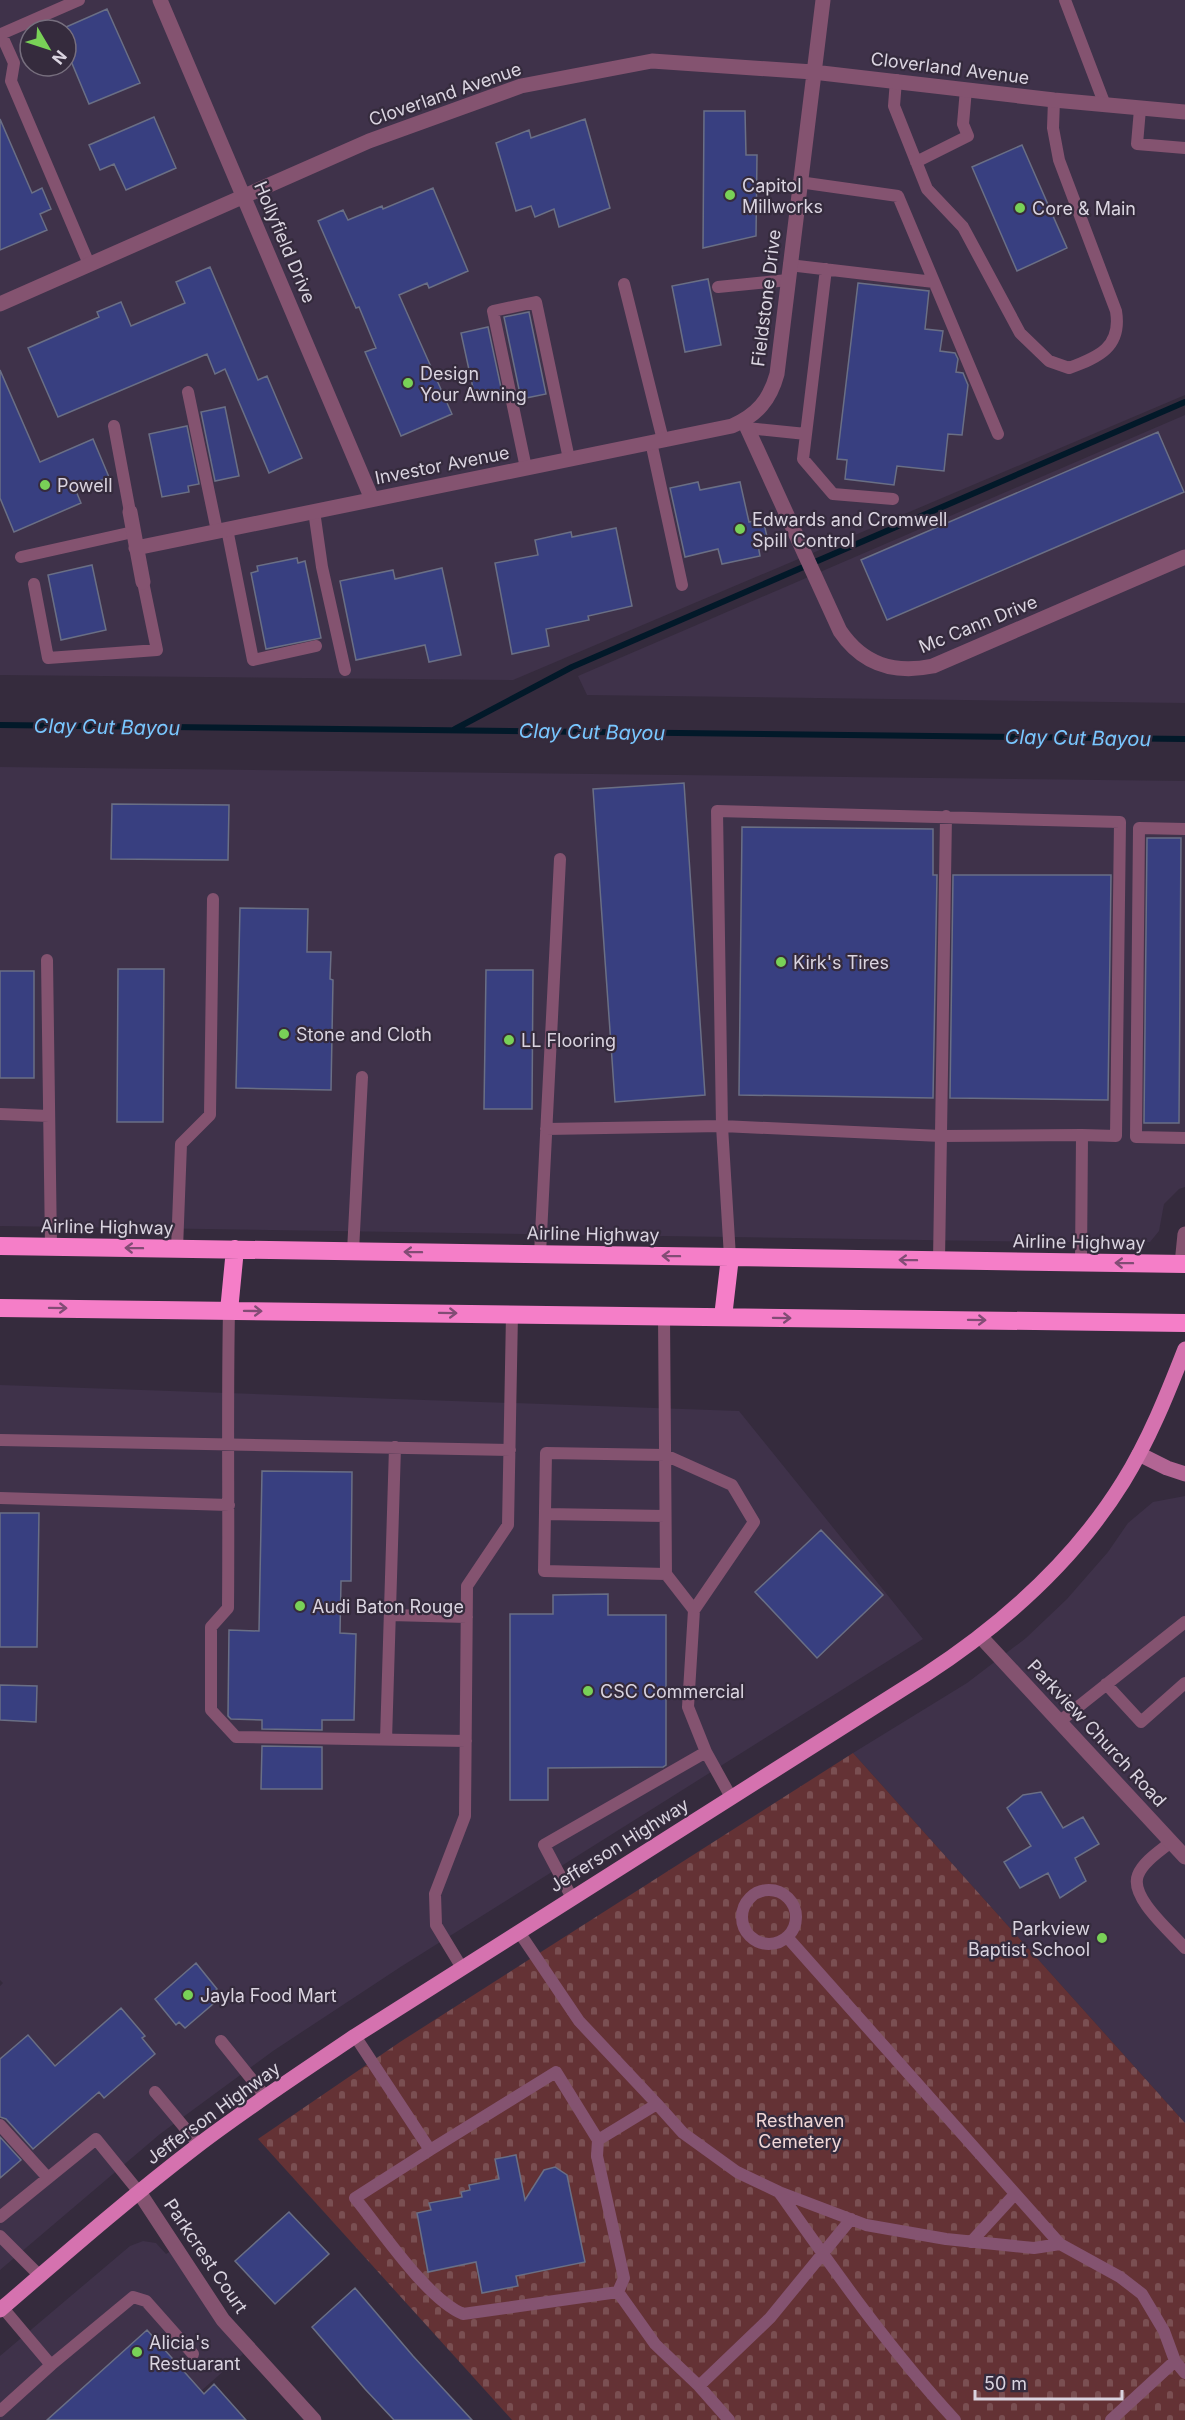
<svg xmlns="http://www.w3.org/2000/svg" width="1185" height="2420" font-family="Inter,sans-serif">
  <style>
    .built { fill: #3f324a; fill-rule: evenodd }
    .cemetery { fill: url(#cemetery-stones) }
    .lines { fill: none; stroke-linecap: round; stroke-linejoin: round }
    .stream { stroke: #021929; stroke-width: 6 }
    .building { fill: #383f80; stroke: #6a6f85; stroke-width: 1.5 }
    .lane { stroke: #845370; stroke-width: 12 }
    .street { stroke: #845370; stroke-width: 15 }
    .secondary { stroke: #b26594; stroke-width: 15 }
    .primary { stroke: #d572af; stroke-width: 15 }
    .highway { stroke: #f57ec8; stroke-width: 18 }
    .oneway { stroke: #824c75 }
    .poi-dot { fill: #79d157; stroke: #352b3d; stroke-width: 2 }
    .labels { text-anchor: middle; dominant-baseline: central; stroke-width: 4.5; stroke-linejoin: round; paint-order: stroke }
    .street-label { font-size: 18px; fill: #dad4e0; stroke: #352b3d }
    .poi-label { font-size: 18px; fill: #dad4e0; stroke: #352b3d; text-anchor: start }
    .park-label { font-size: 18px; fill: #f0d7d7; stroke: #352b3d }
    .water-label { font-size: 20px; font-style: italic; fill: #79c7ff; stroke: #352b3d }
  </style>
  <defs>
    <pattern id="cemetery-stones" width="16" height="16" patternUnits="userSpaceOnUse" patternTransform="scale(1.5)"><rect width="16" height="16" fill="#643235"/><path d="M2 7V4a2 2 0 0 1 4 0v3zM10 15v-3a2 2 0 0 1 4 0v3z" fill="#7a4f52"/></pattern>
  </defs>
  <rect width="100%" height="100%" fill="#352b3d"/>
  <!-- built -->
  <path class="built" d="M0 0H1185V395L513 680 0 675ZM30 30H66V66H30Z
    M1185 415V703L587 695 578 676Z
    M0 767 1185 781V1187L1179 1189 1164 1204 1159 1231 1150 1242 1125 1243 0 1226Z
    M0 1385 739 1411 923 1639 402 1966 273 2051 160 2134 0 2270V1986L3 1983 0 1980Z
    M1185 1496V2123L853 1753 967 1683 1026 1638 1067 1599 1108 1552 1128 1523 1153 1502Z
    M143 2241 156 2243 166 2254 171 2251 217 2321 243 2354 168 2420H0V2356L130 2246Z"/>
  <!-- cemetery -->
  <path class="cemetery" d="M853 1753 1185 2123V2420H512L258 2139 400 2042Z"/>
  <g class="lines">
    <!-- stream -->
    <path class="stream" d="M0 725 1185 739
      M455 729 572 667 1185 402"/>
  </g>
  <!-- building -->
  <path class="building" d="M107 9 140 83 89 104 66 49V27Z
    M704 111H745L746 155H757L756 236 703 248Z
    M154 117 176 168 126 190 114 164 100 170 89 145Z
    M0 119 32 193 42 188 51 209 40 214 47 230 0 250Z
    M585 119 610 208 559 227 554 209 535 217 531 206 516 211 496 143 529 130 531 138Z
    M1022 145 1067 248 1017 271 972 167Z
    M433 188 468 271 429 288 427 283 399 295 452 414 401 436 365 352 376 348 359 307 356 308 318 221 343 210 348 220 382 206 383 209Z
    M210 267 258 380 267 376 302 458 269 473 225 369 215 374 207 354 58 417 28 348 99 317 97 312 121 302 131 326 185 303 176 282Z
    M708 279 721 345 685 352 672 286Z
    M858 283 929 291 925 329 943 331 940 351 955 353 958 359 956 372 963 373 968 385 962 435 948 434 944 471 897 466 894 485 845 479 847 460 837 459Z
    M529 312 546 394 521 399 504 317Z
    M488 327 503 397 476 402 461 333Z
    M0 370 40 462 93 439 109 477 76 491 81 503 14 532 0 498Z
    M225 407 239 476 215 481 201 412Z
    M187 426 199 484 188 486 189 492 162 497 149 434Z
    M1158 432 1184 492 887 620 861 560Z
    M698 482 700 490 740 482 749 522 763 519 767 537 757 539 760 556 722 564 718 549 685 557 670 488Z
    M616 528 632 606 588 616 589 620 546 629 549 646 512 654 495 563 538 555 535 540 571 532 572 537Z
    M297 558 298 563 305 561 321 638 266 649 251 573 258 571 257 566Z
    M92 565 106 630 61 640 48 575Z
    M442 568 461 655 429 662 425 645 356 660 340 581 393 570 395 579Z
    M684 783 705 1095 615 1102 593 789Z
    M112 804 229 805 228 860 111 859Z
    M742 827 933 829V875H937L933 1098 739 1095Z
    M1147 838H1181L1179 1123H1144Z
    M953 875H1111L1108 1100 950 1098Z
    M240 908 308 909 307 952H331L330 979 333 980 331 1090 236 1088Z
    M118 969H164L163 1122H117Z
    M486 970H533L532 1109H484Z
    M0 971H34V1078H0Z
    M262 1471 352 1472 351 1581H341L340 1633 356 1634 354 1720H322V1730L262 1729V1720L231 1719 228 1716 229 1630 259 1631Z
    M0 1513H39L37 1647H0Z
    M821 1530 883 1595 817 1658 755 1592Z
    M608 1594V1615H666V1765L663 1767 548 1768V1800H510V1614H553V1595Z
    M0 1685 37 1686 36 1722 0 1720Z
    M262 1746 322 1747V1789H261Z
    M1041 1792 1063 1828 1083 1817 1099 1844 1075 1858 1086 1881 1060 1898 1048 1873 1020 1888 1004 1862 1031 1846 1007 1808 1023 1795Z
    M196 1963 217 1989 214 1992 220 1998 185 2028 179 2022 176 2025 155 1999Z
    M121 2008 145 2036 142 2038 155 2054 104 2098 99 2092 33 2149 6 2119 0 2117V2059L28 2035 55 2066Z
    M0 2137 21 2160 0 2178Z
    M516 2155 525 2200 544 2170 555 2167 567 2175 585 2262 516 2276 518 2286 482 2293 476 2262 428 2272 417 2213 431 2210 429 2203 462 2197 461 2192 470 2190 469 2185 499 2179 495 2159Z
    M289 2212 329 2254 275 2304 235 2261Z
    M355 2288 413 2356 472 2420H394L365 2389 312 2327Z
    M147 2330 204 2394 214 2384 246 2420H47Z"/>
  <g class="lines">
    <!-- lane -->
    <path class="lane" d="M79 0 1 34 14 63 11 81 89 264
      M1065 0 1105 105
      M896 80 894 106 927 189 963 227 1020 333 1049 361 1069 368C1099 357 1122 347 1116 311L1059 160 1053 128 1054 100
      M1140 109 1137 144 1185 148
      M916 162 968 136 963 124 966 89
      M799 182 898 196 998 434
      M789 265 934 282
      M826 269 803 459 833 494 893 499
      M624 284 663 440
      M718 287 788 280
      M188 392 217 531
      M114 426 130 512
      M747 428 806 434
      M651 442 682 585
      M526 468 493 311 536 302 569 459
      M314 511 322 567 345 670
      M227 529 253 660 316 646
      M21 557 133 532
      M34 584 48 658 157 650 143 582
      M1185 829 1139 828 1136 1137 1185 1138
      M47 960 51 1247
      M0 1114 49 1116
      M546 1129 722 1126 941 1136 1082 1135
      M177 1249 181 1144 210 1115 213 899
      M353 1251 362 1077
      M540 1254 560 859
      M730 1257 722 1126 717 811 1120 822 1116 1136 1082 1135 1081 1263
      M939 1261 946 816
      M229 1311C227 1410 229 1509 228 1608L211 1627V1710L236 1737 466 1741
      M664 1316 666 1574 694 1610 688 1707 706 1752
      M0 1440 510 1450
      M0 1498 229 1505
      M545 1514 665 1516
      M666 1574 544 1571 546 1453 665 1455 732 1485 754 1522 694 1610
      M390 1615 467 1617
      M1106 1684 1141 1722 1185 1683
      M1059 1722 1185 1622
      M386 1740 395 1447
      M1171 1842C1160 1851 1143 1862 1138 1875 1129 1897 1171 1932 1185 1948
      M742 1917a27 27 0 1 1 54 0a27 27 0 1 1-54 0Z
      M572 1898 544 1845 706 1752 731 1797
      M787 1937 1060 2244
      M462 1968 436 1925 435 1894 465 1816 467 1586 508 1525 512 1314
      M355 2036 430 2150 556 2072 598 2140 657 2104 579 2021 519 1932
      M221 2041 266 2097
      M155 2092 199 2145
      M657 2104 683 2133 737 2172 779 2192 866 2225 946 2239 1034 2248 1060 2244 1120 2277 1142 2294 1164 2331 1175 2361 1185 2373
      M0 2125 48 2178
      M430 2150 355 2198C381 2230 427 2299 463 2314L618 2292 624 2278 597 2156 598 2140
      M779 2192C834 2270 890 2350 955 2420
      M0 2217 96 2139 139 2192
      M0 2236 40 2276
      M971 2242 1015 2194
      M618 2292 655 2344 699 2386 770 2318 851 2219
      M51 2365 133 2297 146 2301 193 2354
      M699 2386 729 2420
      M0 2411 51 2365 3 2308
      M1111 2420 1175 2361"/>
    <!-- street -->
    <path class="street" d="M160 0 372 499
      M0 304 369 141 521 86 652 61 813 72 1054 100 1185 112
      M744 421 840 631C863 665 894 674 933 666L1185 557
      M130 512 143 582
      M136 548 732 426C757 415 770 400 777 374L823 0
      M1182 1264 1185 1234
      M980 1636 1185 1857
      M139 2192 223 2320 314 2420"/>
    <!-- secondary -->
    <path class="secondary" d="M1139 1454 1167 1468 1185 1474"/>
    <!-- primary -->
    <path class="primary" d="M0 2310C65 2254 129 2198 197 2146 248 2107 302 2072 355 2036L925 1675C1003 1624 1074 1561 1123 1482 1149 1440 1167 1395 1185 1349"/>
    <!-- highway -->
    <path class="highway" d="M0 1246 1185 1264
      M0 1308 1185 1323
      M229 1311 235 1249
      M723 1317 730 1257"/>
  </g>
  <!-- one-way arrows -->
  <defs><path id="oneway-shaft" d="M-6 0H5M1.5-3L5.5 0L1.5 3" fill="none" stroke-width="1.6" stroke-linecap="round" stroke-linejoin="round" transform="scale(1.5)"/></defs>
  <g class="oneway">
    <use href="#oneway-shaft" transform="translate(134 1248) rotate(-179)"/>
    <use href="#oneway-shaft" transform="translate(413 1252) rotate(-179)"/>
    <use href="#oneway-shaft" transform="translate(671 1256) rotate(-179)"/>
    <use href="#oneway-shaft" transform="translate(908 1260) rotate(-179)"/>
    <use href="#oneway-shaft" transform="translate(1124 1263) rotate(-179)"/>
    <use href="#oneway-shaft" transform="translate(58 1308) rotate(1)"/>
    <use href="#oneway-shaft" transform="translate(253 1311) rotate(1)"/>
    <use href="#oneway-shaft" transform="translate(448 1313) rotate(1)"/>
    <use href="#oneway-shaft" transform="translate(782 1318) rotate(1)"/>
    <use href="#oneway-shaft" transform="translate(977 1320) rotate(1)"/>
  </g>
  <!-- markers -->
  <g class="poi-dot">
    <circle cx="730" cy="195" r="6"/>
    <circle cx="1020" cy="208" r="6"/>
    <circle cx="408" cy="383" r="6"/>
    <circle cx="45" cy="485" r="6"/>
    <circle cx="740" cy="529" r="6"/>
    <circle cx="781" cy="962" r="6"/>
    <circle cx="284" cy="1034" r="6"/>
    <circle cx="509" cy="1040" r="6"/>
    <circle cx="300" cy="1606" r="6"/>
    <circle cx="588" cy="1691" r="6"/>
    <circle cx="1102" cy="1938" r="6"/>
    <circle cx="188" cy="1995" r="6"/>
    <circle cx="137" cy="2352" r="6"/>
  </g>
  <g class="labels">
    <!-- street labels -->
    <g class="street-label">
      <text transform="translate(950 68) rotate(7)">Cloverland Avenue</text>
      <text transform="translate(445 94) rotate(-19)">Cloverland Avenue</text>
      <text transform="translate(285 242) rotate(67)">Hollyfield Drive</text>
      <text transform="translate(766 298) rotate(-83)">Fieldstone Drive</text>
      <text transform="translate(442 465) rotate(-11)">Investor Avenue</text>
      <text transform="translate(978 624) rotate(-22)">Mc Cann Drive</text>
      <text transform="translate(107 1227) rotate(1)">Airline Highway</text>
      <text transform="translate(593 1234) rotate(1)">Airline Highway</text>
      <text transform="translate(1079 1242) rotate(1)">Airline Highway</text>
      <text transform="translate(1097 1733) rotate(47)">Parkview Church Road</text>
      <text transform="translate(619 1845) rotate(-32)">Jefferson Highway</text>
      <text transform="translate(213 2113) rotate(-36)">Jefferson Highway</text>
      <text transform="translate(206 2256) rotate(56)">Parkcrest Court</text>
    </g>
    <!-- poi labels -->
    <g class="poi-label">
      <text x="742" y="185">Capitol<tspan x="742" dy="21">Millworks</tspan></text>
      <text x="1032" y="208">Core &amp; Main</text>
      <text x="420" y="373">Design<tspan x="420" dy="21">Your Awning</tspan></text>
      <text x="57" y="485">Powell</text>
      <text x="752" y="519">Edwards and Cromwell<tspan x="752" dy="21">Spill Control</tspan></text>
      <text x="793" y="962">Kirk's Tires</text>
      <text x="296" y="1034">Stone and Cloth</text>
      <text x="521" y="1040">LL Flooring</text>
      <text x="312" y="1606">Audi Baton Rouge</text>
      <text x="600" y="1691">CSC Commercial</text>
      <text x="1090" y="1928" text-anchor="end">Parkview<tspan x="1090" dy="21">Baptist School</tspan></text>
      <text x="200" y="1995">Jayla Food Mart</text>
      <text x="149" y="2342">Alicia's<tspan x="149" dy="21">Restuarant</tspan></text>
    </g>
    <!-- park labels -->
    <g class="park-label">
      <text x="800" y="2120">Resthaven<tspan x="800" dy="21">Cemetery</tspan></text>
    </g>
    <!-- water labels -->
    <g class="water-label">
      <text transform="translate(107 727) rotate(1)">Clay Cut Bayou</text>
      <text transform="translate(592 732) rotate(1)">Clay Cut Bayou</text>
      <text transform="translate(1078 738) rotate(1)">Clay Cut Bayou</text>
    </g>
  </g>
  <!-- north arrow -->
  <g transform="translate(48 48) rotate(129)"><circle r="28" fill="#352b3d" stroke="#776f7e" stroke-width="1.5"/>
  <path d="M0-4.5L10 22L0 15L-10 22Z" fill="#79d157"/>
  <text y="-9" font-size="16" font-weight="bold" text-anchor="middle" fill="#dad4e0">N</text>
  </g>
  <!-- scale -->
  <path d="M975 2390v9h147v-9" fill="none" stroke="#dad4e0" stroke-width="3"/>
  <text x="984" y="2390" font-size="18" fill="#dad4e0" stroke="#352b3d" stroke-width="4.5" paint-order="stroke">50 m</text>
</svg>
